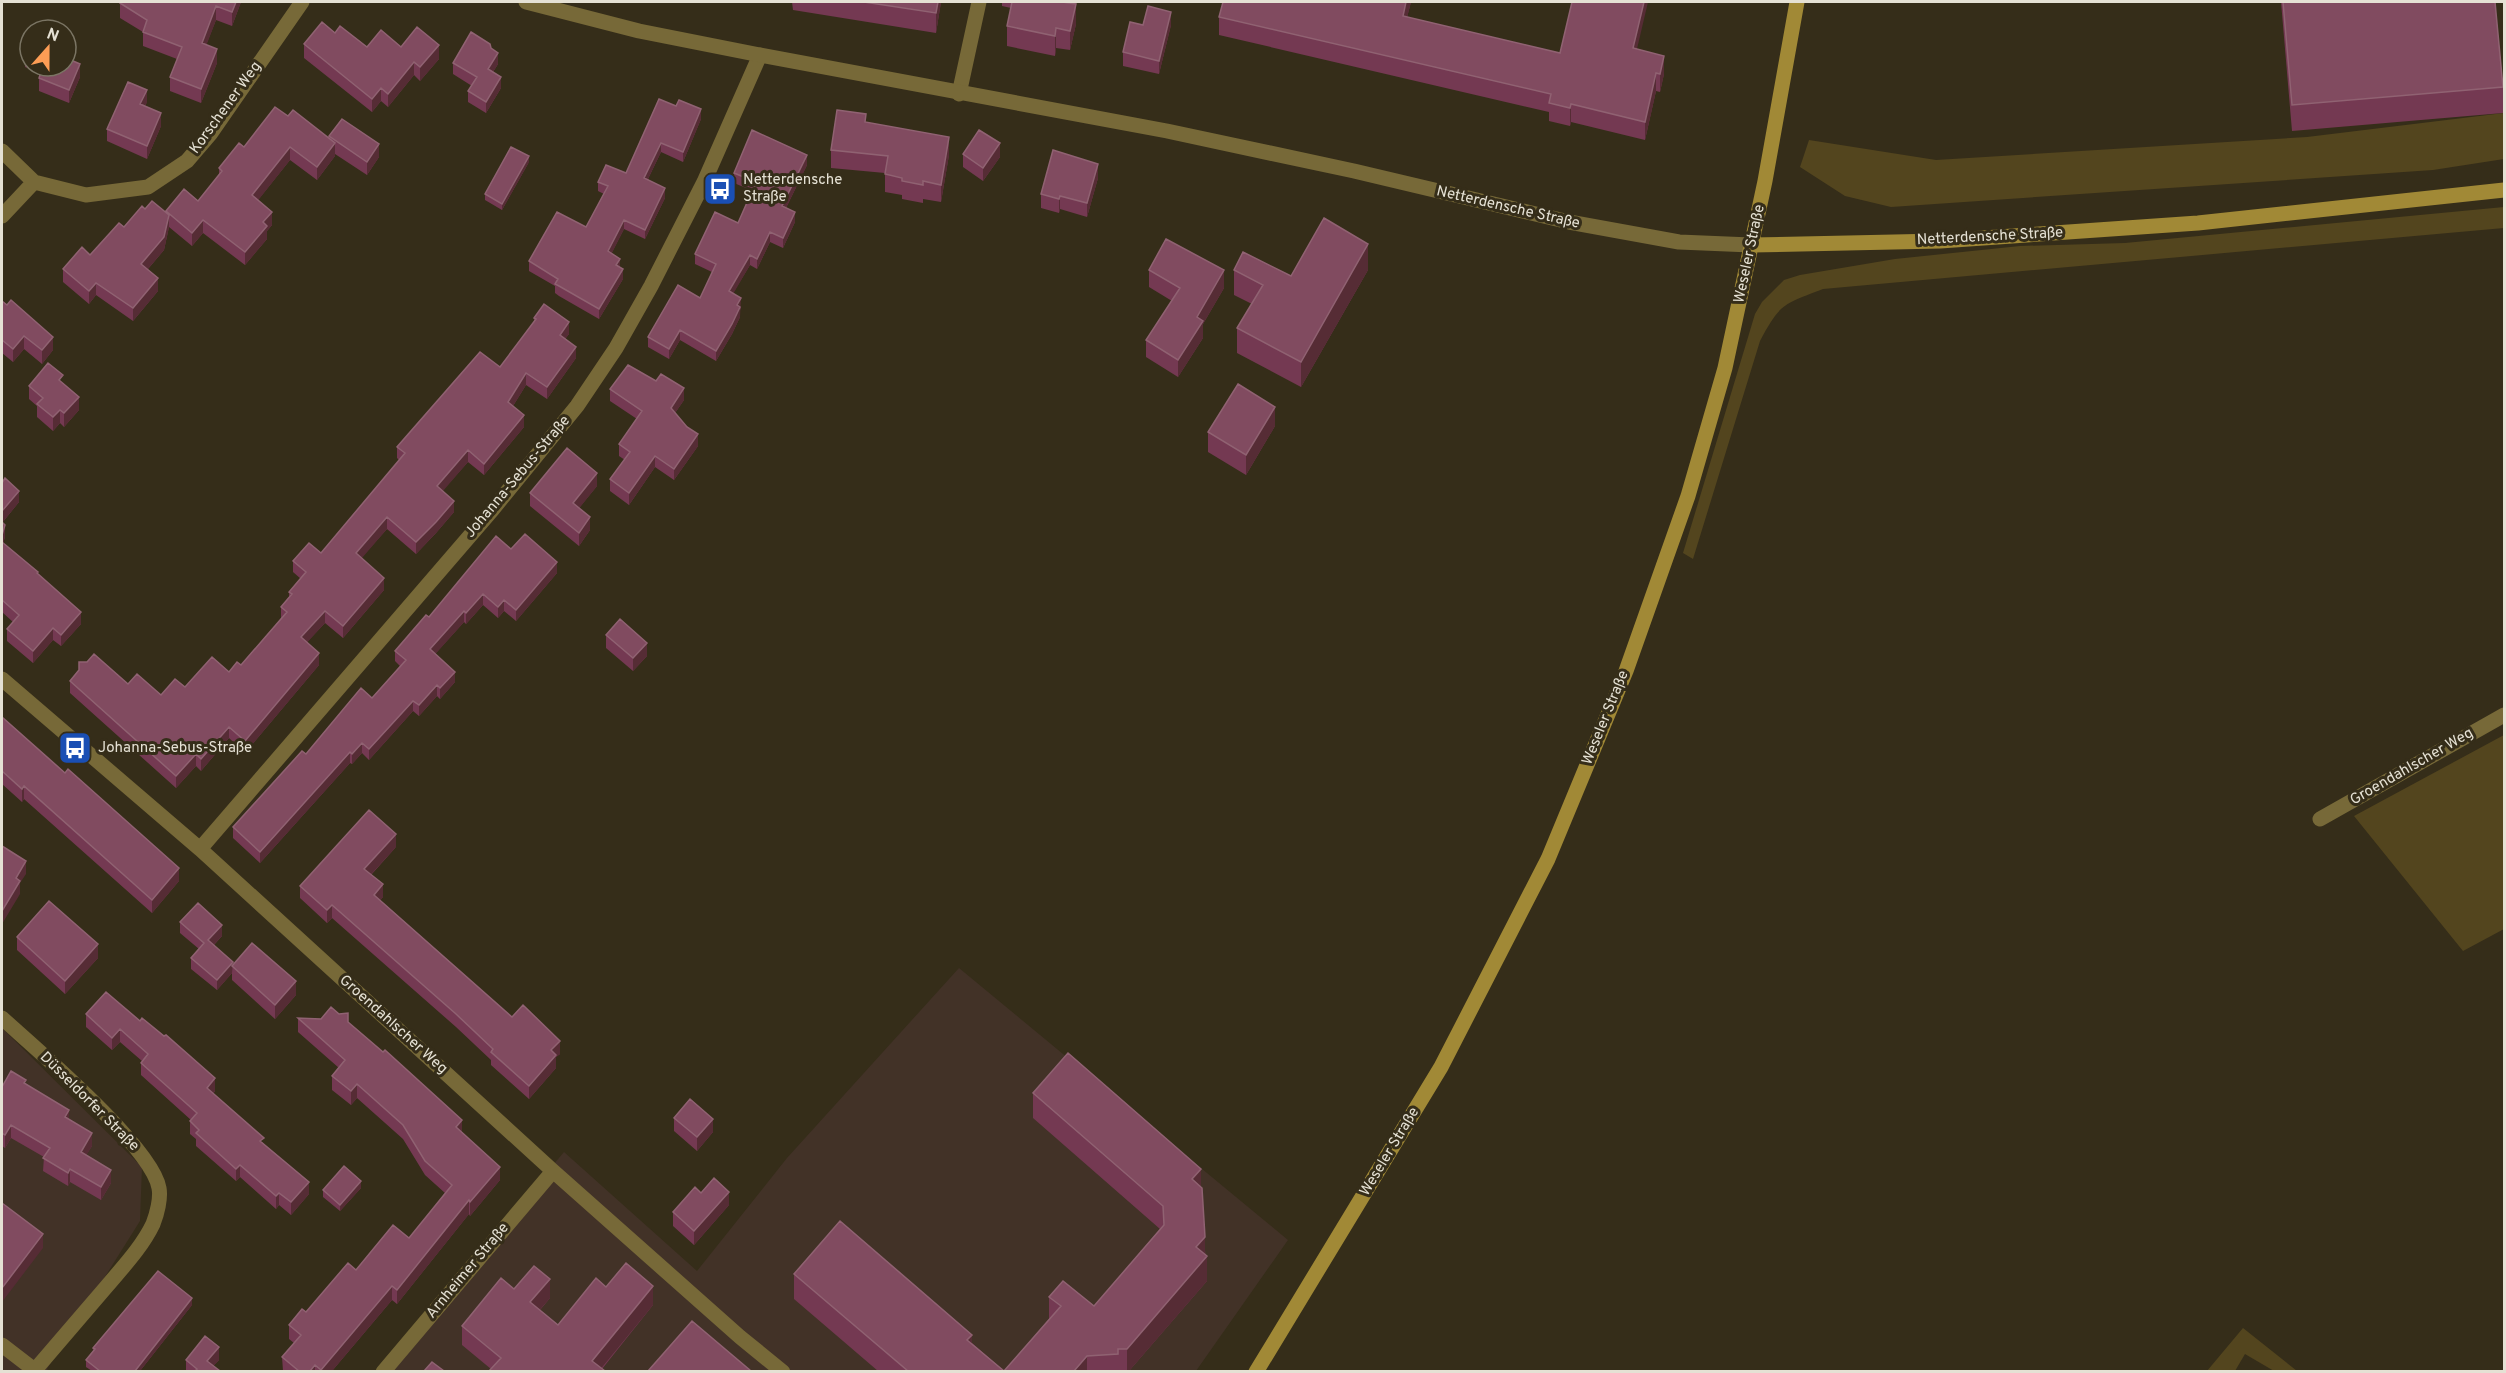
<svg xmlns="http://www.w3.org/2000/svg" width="2506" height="1373" font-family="Overpass,sans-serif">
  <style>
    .commercial { fill: #423227 }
    .green { fill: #53451e }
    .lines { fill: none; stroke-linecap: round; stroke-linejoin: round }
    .minor { stroke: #776938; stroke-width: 15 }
    .tertiary { stroke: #776938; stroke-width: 15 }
    .secondary { stroke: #a18936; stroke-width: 15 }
    .wall { fill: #743952 }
    .shaded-wall { fill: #562c35 }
    .building { fill: #814b60; stroke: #906272; stroke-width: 1.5 }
    .labels { text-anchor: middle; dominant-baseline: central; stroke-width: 6; stroke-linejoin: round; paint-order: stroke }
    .street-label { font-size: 15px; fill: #e5e1d4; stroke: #352d19 }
    .poi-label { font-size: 15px; fill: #e5e1d4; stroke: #352d19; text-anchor: start }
  </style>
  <rect width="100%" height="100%" fill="#352d19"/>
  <!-- commercial -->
  <path class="commercial" d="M959 968 1288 1240 1196 1371 379 1372 564 1152 697 1271 787 1158Z
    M2 1028 142 1167 140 1221 47 1369 49 1371H2Z"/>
  <!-- green -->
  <path class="green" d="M2504 113V159L2433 170 1891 207 1845 196 1800 167 1809 140 1936 160 2307 137Z
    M2504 207V228L1823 289C1784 304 1780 303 1760 341L1693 559 1683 553 1755 314 1762 302 1784 280 1800 275 1895 259 2020 246 2125 243Z
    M2504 735V929L2463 951 2354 816Z
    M2243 1328 2297 1371H2274L2245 1354 2235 1371H2207Z"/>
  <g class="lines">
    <!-- minor -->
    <path class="minor" d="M959 94 979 2
      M2 151 34 182 86 195 148 187 187 161 211 133 302 2
      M2 216 34 182
      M2 679 200 849 553 1171 740 1337 783 1372
      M2320 819 2504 715
      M200 849 493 509 577 406 616 348 651 286 704 182 760 55
      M2 1018C36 1049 152 1147 159 1188 161 1198 157 1214 153 1224 142 1247 123 1267 107 1286 83 1314 59 1342 35 1370
      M2 1345 37 1372
      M383 1372 553 1171"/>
    <!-- tertiary -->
    <path class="tertiary" d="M526 2 639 31 760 55 1167 131 1354 171 1569 222 1679 242 1751 245"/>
    <!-- secondary -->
    <path class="secondary" d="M1751 245 1940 241 2198 223 2504 190
      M1256 1372 1441 1067 1548 859 1626 671 1688 496 1725 368 1765 181 1797 2"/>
  </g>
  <!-- wall -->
  <path class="wall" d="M121 2H241L232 26 216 20 206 45 217 63 201 103 170 91V77L177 59 143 46V32L120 18V3Z
    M792 2H941L936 33 793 10Z
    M1002 2H1066L1076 24 1070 50 1056 48 1055 56 1007 46V26L1011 8 1002 6Z
    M1223 2H1411L1407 17 1560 53 1637 49 1664 74 1660 92 1656 91 1645 140 1571 122 1570 126 1549 121V112L1219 35V17Z
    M2281 2H2495L2503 87V113L2292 131Z
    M1143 25H1171L1159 74 1123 66V52Z
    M335 33 367 47H401L439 59 420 81 414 75 388 107 381 101 372 112 304 58V44Z
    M30 40V66H66L67 58 80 77 69 103 39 91V78L40 73 25 67V53Z
    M491 48 498 64 493 72 501 88 486 113 468 102V91L472 86 453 74V63Z
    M147 102 145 106 161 126 147 159 107 141V129Z
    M676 106 701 119 683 162 661 152 648 179 665 198 645 239 624 229 611 254 620 267 623 279 599 319 559 296 555 293V286L529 271V261L586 227 604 194 598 191V182L626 173Z
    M288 116 329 138V136L379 157 367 175 335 154V156L317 180 290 160 258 200 272 225 267 231V239L245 265 203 233 192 246 169 227 164 250 148 269 158 291 133 321 96 295 89 304 63 282V269L90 255 124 227 145 209 166 212 198 201 219 175V168L244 147Z
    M866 122 949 155 941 202 923 199V203L902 199V195L885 192V173L831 168V150Z
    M963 154 1000 157 983 181 963 167Z
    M529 162 502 210 485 200V194Z
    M807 165 786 208 795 222 783 248 770 242 757 269 750 265 733 293 741 308 740 310V317L732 334 716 361 680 340 669 359 648 347V337L700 298 712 272 695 264V254L738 223 753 191 734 183V173Z
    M1098 178 1087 217 1060 209 1059 213 1041 208V194Z
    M1149 270 1224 288 1203 324V338L1178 377 1146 357V340L1172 301 1149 287Z
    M1234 270 1291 276 1368 270 1301 387 1237 353V328L1252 304 1234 295Z
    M2 301 53 350 42 364 24 349 13 362 2 353Z
    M534 318 569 334 565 339 576 358 547 399 526 385 513 406 524 427 484 475 468 462 442 491 454 512 436 533 416 554 387 529 361 558 384 590 343 638 325 623 307 642 319 665 245 753 229 738 201 771 196 766 176 788 70 693V681L128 684 161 695 229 672 241 665 281 619V607L289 597V592L301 579 293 572V561L321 553 399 460 397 458V447L500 367 534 322Z
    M63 383 79 410 64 427 60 423 53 431 37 417V406L29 399V386Z
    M610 389 684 400 675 413 698 446 674 480 655 467 629 505 610 491V479L625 460 619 456V444L637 419 610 401Z
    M1275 426 1246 475 1208 452V432Z
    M2 483 19 502 2 523 5 537 3 543 38 574 81 624 61 646 53 640 33 663 7 641V629L13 622 2 612Z
    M597 486 579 508 590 530 579 546 530 506V493Z
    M511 549 557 573 516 621 504 611 498 618 483 605 466 624 464 622 435 654 455 682 440 699 437 696 419 716 413 711 369 760 362 753 352 764 350 763 260 863 233 838V827L306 754 372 698 400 666 395 661V651L429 617Z
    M606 635 647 656 633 671 606 648Z
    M2 717 179 881 152 913 24 799 22 802 2 784Z
    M396 847 371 875 383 897 380 900 512 1017 560 1054 556 1057V1068L529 1099 491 1065V1060L456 1027 332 918 327 923 300 898V886Z
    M180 922 222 936 214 945 233 965 296 995 275 1019 232 980V973L217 990 191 969V958L199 949 180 933Z
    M17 937 98 958 65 994 17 950Z
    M106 992 215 1091 213 1094 264 1144 309 1194 291 1215 279 1205 276 1209 240 1177 236 1181 196 1146V1139L190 1134V1121L191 1120 141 1075V1063L142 1061 120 1042 112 1050 86 1027V1014Z
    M298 1018 348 1022 462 1132 500 1180 470 1216 469 1214 397 1304 392 1300 332 1371H283L282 1357 294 1343 289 1339V1325L306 1312 356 1270 409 1238 445 1193 425 1175 403 1139 357 1098 351 1105 332 1090V1076L339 1068 298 1032Z
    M26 1084 69 1119 92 1146 86 1155 111 1183 101 1200 70 1182 68 1186 43 1171 44 1157 11 1138 5 1148 2 1146V1087Z
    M1033 1093 1201 1187 1207 1281 1129 1371H878L794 1299V1274L972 1343 1004 1371 1049 1319V1297L1094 1306 1160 1229 1033 1118Z
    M674 1118 713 1132 697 1151 674 1131Z
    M361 1188 340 1211 323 1197V1190Z
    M729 1205 694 1245 673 1226V1212Z
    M606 1287 653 1305 602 1369H491L462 1345V1326L514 1289 550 1298 540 1310 558 1325Z
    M192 1305 140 1371H92L86 1367V1360L93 1352V1348Z
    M186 1360H219L213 1366 220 1371H186Z"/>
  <!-- shaded-wall -->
  <path class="shaded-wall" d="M236 2H241L232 26V12Z
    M938 2H941L936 33V13Z
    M1406 2H1411L1403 34V16Z
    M1644 2H1648L1633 66V48Z
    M1076 4V24L1070 50V31Z
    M216 6V20L202 57V43Z
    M1171 12V25L1159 74V61Z
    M1056 28V48L1055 56V36Z
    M439 45V59L420 81V67Z
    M217 49V63L201 103V89Z
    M498 53V64L488 80V69Z
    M1664 56V74L1660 92V74Z
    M414 62V75L388 107V94Z
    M80 64V77L69 103V90Z
    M1656 73V91L1645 140V122Z
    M501 77V88L486 113V102Z
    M381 88V101L372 112V99Z
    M147 90V102L140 116V104Z
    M1571 104V122L1570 126V108Z
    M701 109V119L683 162V152Z
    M161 113V126L147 159V146Z
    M949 137V155L941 202V185Z
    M335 143V156L317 180V167Z
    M661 143V152L644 187V178Z
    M1000 143V157L983 181V168Z
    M379 144V157L367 175V162Z
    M290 147V160L252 208V195Z
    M807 155V165L782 216V206Z
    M529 156V162L502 210V204Z
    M1098 164V178L1087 217V203Z
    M665 188V198L645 239V230Z
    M1060 196V209L1059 213V199Z
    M272 212V225L267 231V239L245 265V252L263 222Z
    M795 212V222L783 248V238Z
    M169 215V227L164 250 141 277V264Z
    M203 220V233L192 246V233Z
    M624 220V229L608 261V251Z
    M770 232V242L757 269V259Z
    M1368 244V270L1301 387V362Z
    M750 255V265L729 301V291Z
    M620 259V268L616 265Z
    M623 269V279L599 319V309Z
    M1224 270V288L1203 324V338L1178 377V360L1197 317Z
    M158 278V291L133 321V308Z
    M96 283V295L89 304V291Z
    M741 298 740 317 732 334 716 361V351Z
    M569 322V334L560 346V335Z
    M680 330V340L669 359V349Z
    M24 336V349L13 362V349Z
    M53 337V350L42 364V350Z
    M576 347V358L547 399V387Z
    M526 373V385L508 414V402Z
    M684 388V400L671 419V408Z
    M79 397V410L64 427V413Z
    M1275 407V426L1246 475V455Z
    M60 410V423L53 431V417Z
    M524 415V427L484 475V464Z
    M698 434V446L674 480V469Z
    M468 450V462L437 498V486Z
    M655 456V467L629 505V493Z
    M597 473V486L573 516V503Z
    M19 491V502L2 523V511Z
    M454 501V512L436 533 416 554V542Z
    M387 517V529L356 565V553Z
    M590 517V530L579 546V533Z
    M5 525V537L2 547V535Z
    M557 562V573L516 621V610Z
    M384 578V590L343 638V626Z
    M483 594V605L466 624V613Z
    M504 600V611L498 618V607Z
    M325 611V623L301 649V637Z
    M464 611V622L430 660V649Z
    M81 612V624L61 646V635Z
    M53 628V640L33 663V651Z
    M647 643V656L633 671V658Z
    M319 653V665L245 753V741Z
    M455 672V682L440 699V688Z
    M437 685V696L419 716V705Z
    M413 701V711L369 760V749Z
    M229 727V738L201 771V759Z
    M362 743V753L352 764V754Z
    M350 752V763L260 863V852Z
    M196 754V766L176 788V776Z
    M24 786V799L22 802V789Z
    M396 834V847L364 882V869Z
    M26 861V874L20 883V894L2 924V911L16 878Z
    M179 868V881L152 913V900Z
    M383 884V897L374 908V895Z
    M332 905V918L327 923V910Z
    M222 925V936L208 951V940Z
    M98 944V958L65 994V981Z
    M233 962 232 973 217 990V980Z
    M296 981V995L275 1019V1005Z
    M120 1029V1042L112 1050V1038Z
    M560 1041V1054L556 1057V1068L529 1099V1086L551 1050Z
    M215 1078V1091L207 1101V1088Z
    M357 1084V1098L351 1105V1091Z
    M69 1110V1123L65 1117Z
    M713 1119V1132L697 1151V1137Z
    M462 1120V1134L456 1127Z
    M11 1125V1138L5 1148V1135Z
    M92 1133V1146L81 1164V1152Z
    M240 1165V1177L236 1181V1169Z
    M500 1167V1180L470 1216V1202Z
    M70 1169V1182L68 1186V1173Z
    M1201 1169V1194L1192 1179Z
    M111 1170V1183L101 1200V1187Z
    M361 1181V1188L340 1211V1205Z
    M309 1182V1194L291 1215V1202Z
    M729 1192V1205L694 1245V1231Z
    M279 1193V1205L276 1209V1196Z
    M469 1200V1214L397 1304V1290Z
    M43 1234V1248L2 1302V1288Z
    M1205 1237V1258L1207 1256V1281L1129 1371H1127V1349L1196 1247Z
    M550 1279V1298L530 1321V1302Z
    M392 1286V1300L332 1371H321V1370Z
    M653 1286V1305L599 1371 592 1361Z
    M192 1298V1305L140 1371H135Z
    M972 1335V1360L967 1340Z
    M219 1347V1360L209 1371 207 1361Z
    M1087 1356V1371H1074Z
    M315 1365V1371H310Z"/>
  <!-- building -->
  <path class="building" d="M121 2H236L232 12 216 6 202 43 217 49 201 89 170 77 182 47 143 32 147 20 120 3Z
    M864 2H938L936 13Z
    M1012 2H1062L1076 4 1070 31 1056 28 1055 36 1007 26Z
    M1223 2H1406L1403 16 1560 53 1572 2H1644L1633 48 1664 56 1660 74 1656 73 1645 122 1571 104 1570 108 1549 103 1551 94 1219 17Z
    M2283 2H2495L2503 87 2292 105Z
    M1148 6 1171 12 1159 61 1123 52 1130 22 1143 25Z
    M322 22 335 33 340 26 367 47 381 30 401 47 417 27 439 45 420 67 414 62 388 94 381 88 372 99 304 44Z
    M471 32 490 44 491 48 498 53 488 69 501 77 486 102 468 91 477 77 453 63Z
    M30 40V55L25 53Z
    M66 58 80 64 69 90 39 78 43 66H66Z
    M128 82 147 90 140 104 161 113 147 146 107 129Z
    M659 99 676 106 679 100 701 109 683 152 661 143 644 178 665 188 645 230 624 220 608 251 620 259 616 265 623 269 599 309 559 286 555 284 558 279 529 261 557 212 586 227 608 186 598 182 606 165 626 173Z
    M275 107 288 116 293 110 335 143 317 167 290 147 252 195 272 212 263 222 267 226 245 252 203 220 192 233 166 211 184 189 198 201 222 171 219 168 239 143 244 147Z
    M837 110 866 114 865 122 949 137 941 185 923 181V185L902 181V178L885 174 888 156 831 150Z
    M342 119 379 144 367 162 329 136Z
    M752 130 807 155 782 206 795 212 783 238 770 232 757 259 750 255 729 291 741 298 737 305 740 307 732 324 716 351 680 330 669 349 648 337 678 285 700 298 716 264 695 254 715 212 738 223 756 182 734 173Z
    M979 130 1000 143 983 168 963 154Z
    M511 147 529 156 502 204 485 194Z
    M1053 150 1098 164 1087 203 1060 196 1059 199 1041 194Z
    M152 201 169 215 164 237 141 264 158 278 133 308 96 283 89 291 63 269 82 247 90 255 119 223 124 227 142 206 145 209Z
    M1324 218 1368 244 1301 362 1237 328 1263 285 1234 270 1243 252 1291 276Z
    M1166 239 1224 270 1197 317 1203 321 1178 360 1146 340 1180 288 1149 270Z
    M11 300 53 337 42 350 24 336 13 349 2 340V301L7 305Z
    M544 304 569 322 560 335 576 347 547 387 526 373 508 402 524 415 484 464 468 450 437 486 454 501 436 522 416 542 387 517 356 553 384 578 343 626 325 611 301 637 319 653 245 741 229 727 201 759 196 754 176 776 70 681 79 670V662H87L94 654 128 684 137 674 161 695 175 679 185 687 212 657 229 672 237 662 241 665 287 612 281 607 292 594 289 592 306 572 293 561 309 543 321 553 405 453 397 447 480 352 500 367 536 319 534 318Z
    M48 363 63 375 59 380 79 397 64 413 60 410 53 417 37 404 43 398 29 386Z
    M628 365 656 381 661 374 684 388 671 408 687 427 698 434 674 469 655 456 629 493 610 479 630 452 619 444 642 411 610 389Z
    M1238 384 1275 407 1246 455 1208 432Z
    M567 448 597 473 573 503 590 517 579 533 530 493Z
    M5 478 19 491 2 511V483Z
    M2 522 5 525 2 535Z
    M525 534 557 562 516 610 504 600 498 607 483 594 466 613 464 611 430 649 455 672 440 688 437 685 419 705 413 701 369 749 362 743 352 754 350 752 260 852 233 827 302 751 306 754 361 688 372 698 406 660 395 651 426 615 429 617 496 536 511 549Z
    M2 542 38 572 37 573 81 612 61 635 53 628 33 651 7 629 19 615 2 600Z
    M620 619 647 643 633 658 606 635Z
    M2 717 65 773 68 769 179 868 152 900 24 786 22 789 2 771Z
    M369 810 396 834 364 869 383 884 374 895 512 1017 523 1005 560 1041 551 1050 556 1055 529 1086 491 1052 493 1049 456 1014 332 905 327 910 300 886Z
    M2 846 26 861 16 878 20 881 2 911Z
    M49 901 98 944 65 981 17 937Z
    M198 903 222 925 208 940 233 962 217 980 191 958 204 943 180 922Z
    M252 943 296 981 275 1005 232 966Z
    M106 992 140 1021 142 1018 164 1036 166 1035 215 1078 207 1088 264 1138 260 1141 309 1182 291 1202 279 1193 276 1196 240 1165 236 1169 196 1133 199 1130 190 1121 197 1113 141 1063 148 1054 120 1029 112 1038 86 1014Z
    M331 1007 339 1014 348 1013V1022L383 1052 385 1050 462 1120 456 1127 500 1167 470 1202 469 1200 397 1290 392 1286 321 1370 315 1365 310 1371H299L282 1357 301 1335 289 1325 302 1309 306 1312 348 1263 356 1270 393 1225 409 1238 452 1185 425 1161 403 1125 357 1084 351 1091 332 1076 345 1060 298 1018 321 1019Z
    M1068 1053 1201 1169 1192 1179 1202 1188 1205 1237 1196 1247 1207 1256 1127 1349H1118V1354L1087 1356 1074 1371H908L794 1274 840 1221 972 1335 967 1340 1004 1371 1061 1306 1049 1297 1063 1281 1094 1306 1164 1225 1163 1206 1033 1093Z
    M11 1071 26 1080 24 1083 69 1110 65 1117 92 1133 81 1152 111 1170 101 1187 70 1169 68 1173 43 1158 50 1148 11 1125 5 1135 2 1133V1087Z
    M690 1099 713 1119 697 1137 674 1118Z
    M344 1166 361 1181 340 1205 323 1190Z
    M714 1178 729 1192 694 1231 673 1212 695 1187 701 1193Z
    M2 1203 43 1234 2 1288Z
    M626 1263 653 1286 592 1361 605 1371H489L501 1358 462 1326 501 1278 514 1289 534 1266 550 1279 530 1302 558 1325 596 1278 606 1287Z
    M158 1271 192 1298 135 1371H100L86 1360 95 1349 93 1348Z
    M692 1321 751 1371H648Z
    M205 1336 219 1347 207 1361 220 1371H195L197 1369 186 1360Z
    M432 1362 444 1371H424Z"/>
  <!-- icons -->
  <defs>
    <g id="bus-square" transform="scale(1.725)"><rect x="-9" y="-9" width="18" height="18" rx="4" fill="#1a4fb4" stroke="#352d19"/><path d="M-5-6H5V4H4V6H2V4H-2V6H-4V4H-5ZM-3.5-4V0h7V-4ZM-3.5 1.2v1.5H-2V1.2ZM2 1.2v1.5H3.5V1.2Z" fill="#fff"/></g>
  </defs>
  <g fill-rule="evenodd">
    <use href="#bus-square" x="720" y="189"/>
    <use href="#bus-square" x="75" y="748"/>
  </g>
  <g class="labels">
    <!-- street labels -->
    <g class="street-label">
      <text transform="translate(226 108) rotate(-54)">Korschener Weg</text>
      <text transform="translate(1508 208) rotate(13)">Netterdensche Straße</text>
      <text transform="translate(1990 237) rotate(-3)">Netterdensche Straße</text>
      <text transform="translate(1750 254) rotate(-78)">Weseler Straße</text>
      <text transform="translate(518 477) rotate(-50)">Johanna-Sebus-Straße</text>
      <text transform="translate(1606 718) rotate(-68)">Weseler Straße</text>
      <text transform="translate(2412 767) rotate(-30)">Groendahlscher Weg</text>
      <text transform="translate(393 1025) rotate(42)">Groendahlscher Weg</text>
      <text transform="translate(89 1102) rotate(45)">Düsseldorfer Straße</text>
      <text transform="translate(1390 1152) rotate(-59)">Weseler Straße</text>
      <text transform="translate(468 1271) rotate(-50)">Arnheimer Straße</text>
    </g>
    <!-- poi labels -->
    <g class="poi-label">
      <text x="743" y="180">Netterdensche<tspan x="743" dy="17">Straße</tspan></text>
      <text x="98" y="748">Johanna-Sebus-Straße</text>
    </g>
  </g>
  <!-- border -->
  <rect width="2506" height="1373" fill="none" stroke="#e5e1d4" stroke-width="6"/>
  <!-- north arrow -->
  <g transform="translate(48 48) rotate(21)"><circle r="28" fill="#352d19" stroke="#7b7564" stroke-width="1.5"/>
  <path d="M0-4.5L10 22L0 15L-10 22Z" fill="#fd9d55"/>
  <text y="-9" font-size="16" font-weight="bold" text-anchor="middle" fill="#e5e1d4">N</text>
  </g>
</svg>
